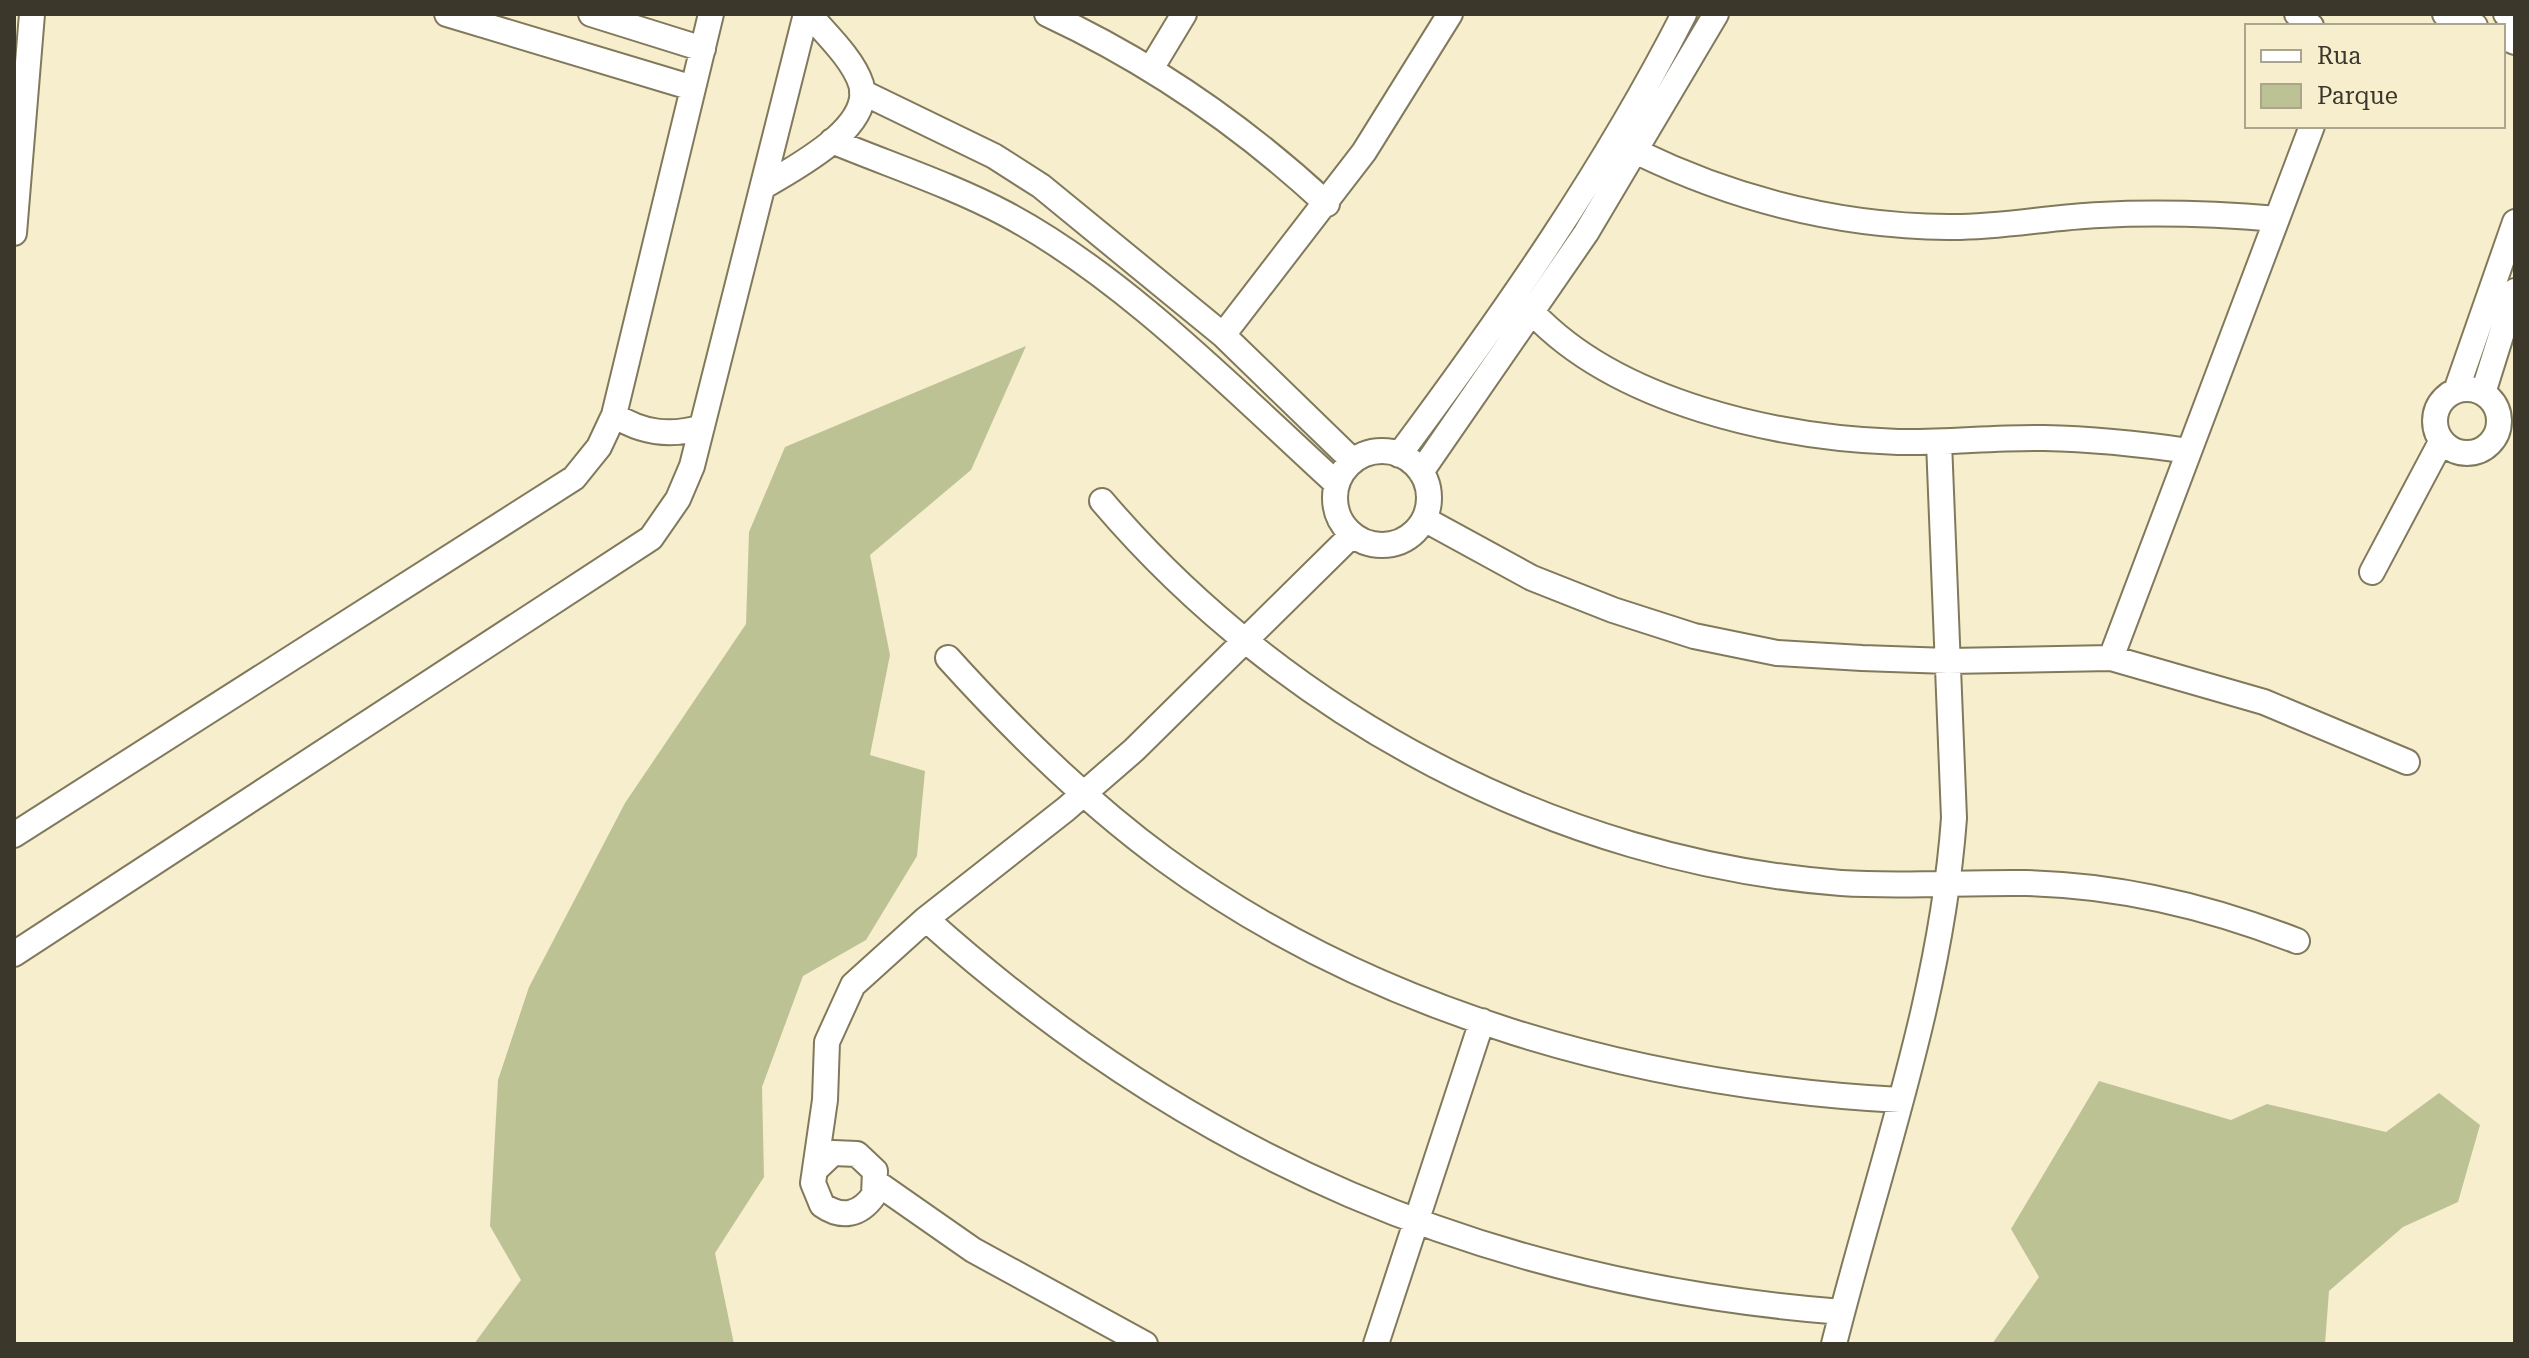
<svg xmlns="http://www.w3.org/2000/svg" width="2529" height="1358" font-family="'Roboto Serif',serif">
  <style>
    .green { fill: #bdc294 }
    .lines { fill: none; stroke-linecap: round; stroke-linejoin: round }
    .minor-casing { stroke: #81795c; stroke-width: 28 }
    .minor { stroke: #fff; stroke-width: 24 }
  </style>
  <rect width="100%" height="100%" fill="#f7eece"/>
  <!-- green -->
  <path class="green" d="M1026 346 971 470 870 555 890 655 870 755 925 771 917 856 866 940 803 976 762 1087 764 1177 715 1253 734 1344H474L521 1280 490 1226 498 1080 529 987 625 803 746 624 749 532 785 447Z
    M2099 1081 2231 1120 2267 1104 2386 1132 2439 1093 2480 1125 2458 1202 2403 1227 2329 1291 2325 1344H1992L2039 1277 2011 1229Z"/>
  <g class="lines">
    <!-- minor casing -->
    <g class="minor-casing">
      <path id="minor" d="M447 14 693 88
        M591 14 703 49
        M1047 14C1152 63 1242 125 1327 204
        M2297 14 2311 26
        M2445 14 2475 26
        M2506 14 2515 17
        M2503 37 2515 42
        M1152 67 1184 14
        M862 92 994 156 1041 186 1223 335 1353 461
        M832 141C890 165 951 185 1006 214 1126 278 1237 393 1337 484
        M1637 152C1736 200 1838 226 1948 227 1999 228 2049 217 2100 215 2159 212 2218 214 2277 219
        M763 187C792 169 874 128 861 84 853 59 826 34 809 14
        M14 233 32 14
        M1533 313C1618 403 1778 438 1898 442 1947 443 1995 437 2044 438 2093 439 2141 444 2189 451
        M1223 335 1364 152 1450 14
        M2435 421a32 32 0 1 1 64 0a32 32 0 1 1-64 0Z
        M2456 391 2515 222
        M2483 393 2515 291
        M614 415C642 433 670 437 702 427
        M1335 498a47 47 0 1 1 94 0a47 47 0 1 1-94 0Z
        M1399 455C1504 314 1604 171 1684 14
        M1421 472 1586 233 1716 14
        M1102 501C1285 716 1559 862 1841 883 1903 887 1965 882 2026 883 2120 885 2210 907 2297 941
        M1424 519 1532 578 1613 610 1694 636 1777 653 1862 658 1948 661 2111 658 2264 702 2407 762
        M2372 572 2441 442
        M948 658C1014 731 1085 801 1164 859 1376 1014 1641 1086 1900 1100
        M2111 658 2312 126
        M14 835 574 478 599 447 614 415 711 14
        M926 919C1192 1158 1486 1284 1842 1312
        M14 954 651 538 678 499 692 466 806 14
        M815 1170 833 1153 857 1154 875 1171 874 1195C860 1215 842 1219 822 1205L813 1183 825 1100 827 1042 853 985 926 919 1066 809 1134 750 1352 535
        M877 1183 973 1250 1145 1344
        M1376 1344 1482 1021
        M1834 1344C1878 1169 1941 999 1954 818L1939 442"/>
    </g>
    <!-- minor -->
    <use href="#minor" class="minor"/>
  </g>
  <!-- border -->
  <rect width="2529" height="1358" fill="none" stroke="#3b372b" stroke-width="32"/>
  <!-- legend -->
  <rect x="2245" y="24" width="260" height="104" fill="#f7eece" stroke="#aca58d" stroke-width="2"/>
  <rect x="2261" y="50" width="40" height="12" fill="#ffffff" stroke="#aca58d" stroke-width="2"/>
  <text x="2317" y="64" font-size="24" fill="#3b372b">Rua</text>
  <rect x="2261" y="84" width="40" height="24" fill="#bdc294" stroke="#aca58d" stroke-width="2"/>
  <text x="2317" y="104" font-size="24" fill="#3b372b">Parque</text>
</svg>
